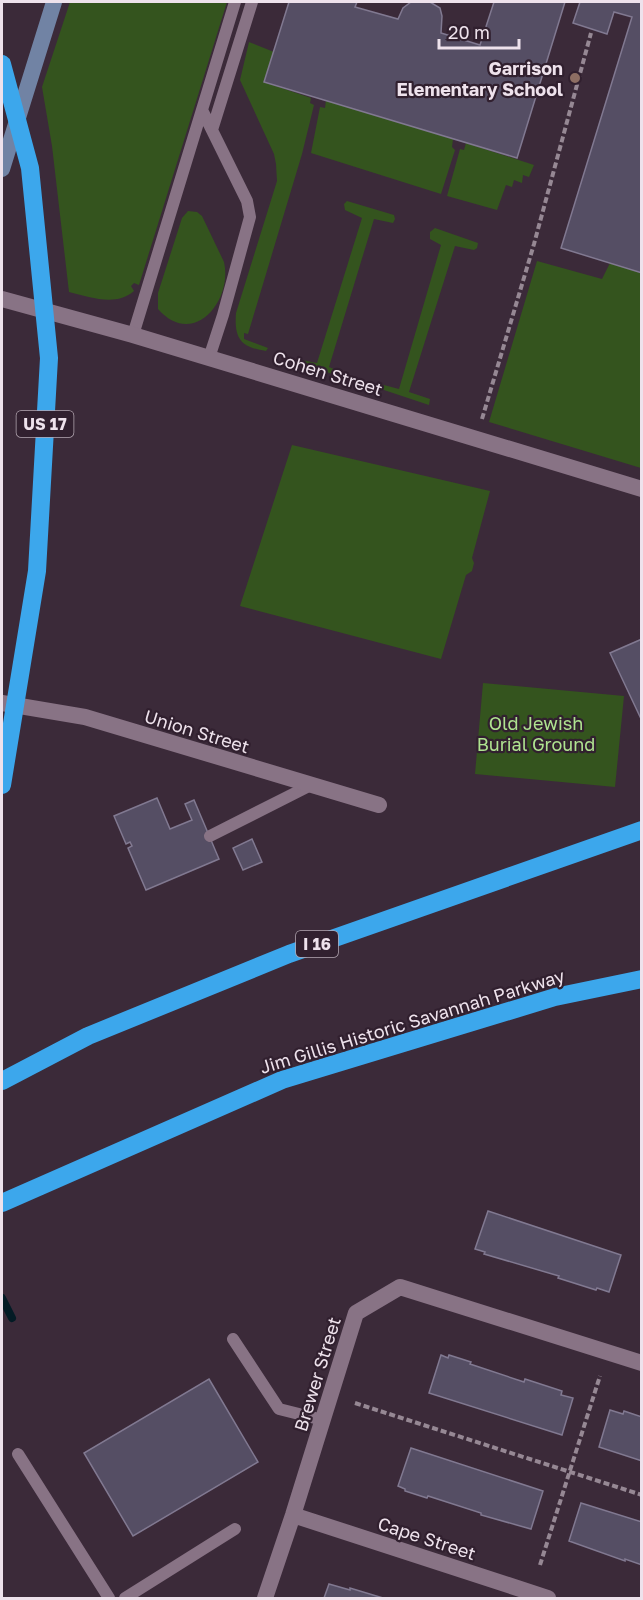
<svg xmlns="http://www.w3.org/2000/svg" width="643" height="1600" font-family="'Golos Text',sans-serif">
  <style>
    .green { fill: #34541e }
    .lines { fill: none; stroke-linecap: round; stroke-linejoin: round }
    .stream { stroke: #031b25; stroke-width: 8 }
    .building { fill: #554e64; stroke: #817991; stroke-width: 1.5 }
    .path { stroke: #968894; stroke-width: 4; stroke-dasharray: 6 3; stroke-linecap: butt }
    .service { stroke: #887385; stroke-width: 12 }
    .minor { stroke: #887385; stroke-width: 16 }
    .secondary { stroke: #7183a4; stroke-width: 16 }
    .motorway { stroke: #3ca7ec; stroke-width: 18 }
    .education-dot { fill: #8d6e63; stroke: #31202f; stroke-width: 2 }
    .labels { text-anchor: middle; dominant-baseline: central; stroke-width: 4.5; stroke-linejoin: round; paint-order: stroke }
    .shield { fill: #31202f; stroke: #b5a8b3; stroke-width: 1.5 }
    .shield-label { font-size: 16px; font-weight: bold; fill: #eee2ec }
    .poi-label { font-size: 18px; font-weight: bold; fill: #eee2ec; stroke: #31202f; text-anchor: end }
    .street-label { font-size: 18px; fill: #eee2ec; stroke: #31202f }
    .park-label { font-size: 18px; fill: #afe390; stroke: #31202f }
  </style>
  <rect width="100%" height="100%" fill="#3b2a39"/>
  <!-- green -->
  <path class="green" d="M70 2H227L139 285 134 283 131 286 134 291C116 307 90 297 69 292L52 146 42 87Z
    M249 42 274 52 264 82 311 98 310 103 314 105 302 154 248 334 244 333V339L268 348 266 351C241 347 234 339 236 313L277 181 276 164 274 154 240 80Z
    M326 100 453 139 452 147 455 150 441 194 311 153 320 107 325 108Z
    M466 143 534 165 529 177 523 175 522 183 514 180 512 187 506 185 497 210 447 196 460 149 464 150Z
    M347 201 394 215 395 219 393 223 374 219 329 367 348 375V379L295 362 296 359 317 363 362 218 345 210 344 204Z
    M188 211 197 212 202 216 224 262C233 301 193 349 158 309V293L182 218Z
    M435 228 478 243 477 248 474 250 455 246 409 392 430 399 429 405 378 388 380 384 399 389 441 245 430 239V232Z
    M537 261 602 279 610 263 641 273V468L489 422Z
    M292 445 490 491 472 558 474 563 472 571 466 575 441 659 240 606Z
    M483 683 624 696 615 787 475 774Z"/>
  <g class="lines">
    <!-- stream -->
    <path class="stream" d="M2 1298 12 1318"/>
  </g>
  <!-- building -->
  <path class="building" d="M289 2H357L355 7 398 19 403 8 411 2H430L440 8 442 16 441 33 480 45 494 2H565L517 158 264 82Z
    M580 2H642V273L561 248 632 17 614 12 607 34 573 23Z
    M642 639V721L610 653Z
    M157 798 170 829 192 820 185 804 194 800 219 859 146 890 128 848 132 846 130 842 126 844 114 816Z
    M252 839 262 862 243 870 233 848Z
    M488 1211 621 1255 609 1292 597 1288 596 1290 558 1278 559 1276 484 1254 485 1252 475 1249Z
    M441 1355 448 1358 449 1355 471 1362 470 1364 524 1382 525 1379 562 1391 561 1395 573 1398 562 1435 429 1393Z
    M209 1379 258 1462 133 1536 84 1453Z
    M610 1410 623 1414 624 1411 642 1417V1461L599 1447Z
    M411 1448 543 1491 531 1529 481 1515V1513L428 1496 427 1498 405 1491V1489L398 1486Z
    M581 1503 642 1522V1565L625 1559V1561L569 1541Z
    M329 1584 350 1590V1588L383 1598H324Z"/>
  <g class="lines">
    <!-- path -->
    <path class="path" d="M482 419 534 244 591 33
      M355 1403 642 1495
      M540 1565 600 1376"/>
    <!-- service -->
    <path class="service" d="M202 110 247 201 250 217 223 315 209 358
      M212 130 252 2
      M133 335 235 2
      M210 836 311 785
      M233 1339 279 1409 323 1420
      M18 1454 109 1598
      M125 1598 235 1529"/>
    <!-- minor -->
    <path class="minor" d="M2 299 133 335 642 489
      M2 703 85 717 379 805
      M293 1515 548 1598
      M265 1598 293 1515 356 1313 400 1287 642 1363"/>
    <!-- secondary -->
    <path class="secondary" d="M2 169 54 2"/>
    <!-- motorway -->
    <path class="motorway" d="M2 64 30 168 49 358 37 571 2 785
      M2 1081 88 1036 289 954 642 830
      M2 1203 282 1080 555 997 642 979"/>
  </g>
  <!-- markers -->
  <circle class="education-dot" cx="575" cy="78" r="6"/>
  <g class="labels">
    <!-- shield labels -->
    <g class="shield">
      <rect x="16.5" y="411" width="57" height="26" rx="4.5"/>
      <rect x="296" y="931" width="42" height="26" rx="4.5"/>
    </g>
    <g class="shield-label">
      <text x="45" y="424">US 17</text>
      <text x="317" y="944">I 16</text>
    </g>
    <!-- poi labels -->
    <g class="poi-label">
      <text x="563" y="68">Garrison<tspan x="563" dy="21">Elementary School</tspan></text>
    </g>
    <!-- street labels -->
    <g class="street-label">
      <text transform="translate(328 373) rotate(17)">Cohen Street</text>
      <text transform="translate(197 731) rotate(17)">Union Street</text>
      <text transform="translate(412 1021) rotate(-17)">Jim Gillis Historic Savannah Parkway</text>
      <text transform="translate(317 1374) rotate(-73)">Brewer Street</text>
      <text transform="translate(427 1538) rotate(18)">Cape Street</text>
    </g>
    <!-- park labels -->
    <g class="park-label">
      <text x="536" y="723">Old Jewish<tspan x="536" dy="21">Burial Ground</tspan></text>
    </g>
  </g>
  <!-- border -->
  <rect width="643" height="1600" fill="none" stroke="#eee2ec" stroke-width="6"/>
  <!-- scale -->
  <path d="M439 39v9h80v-9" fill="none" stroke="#eee2ec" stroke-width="3"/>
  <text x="448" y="39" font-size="18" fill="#eee2ec" stroke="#31202f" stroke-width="4.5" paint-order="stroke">20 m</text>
</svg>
